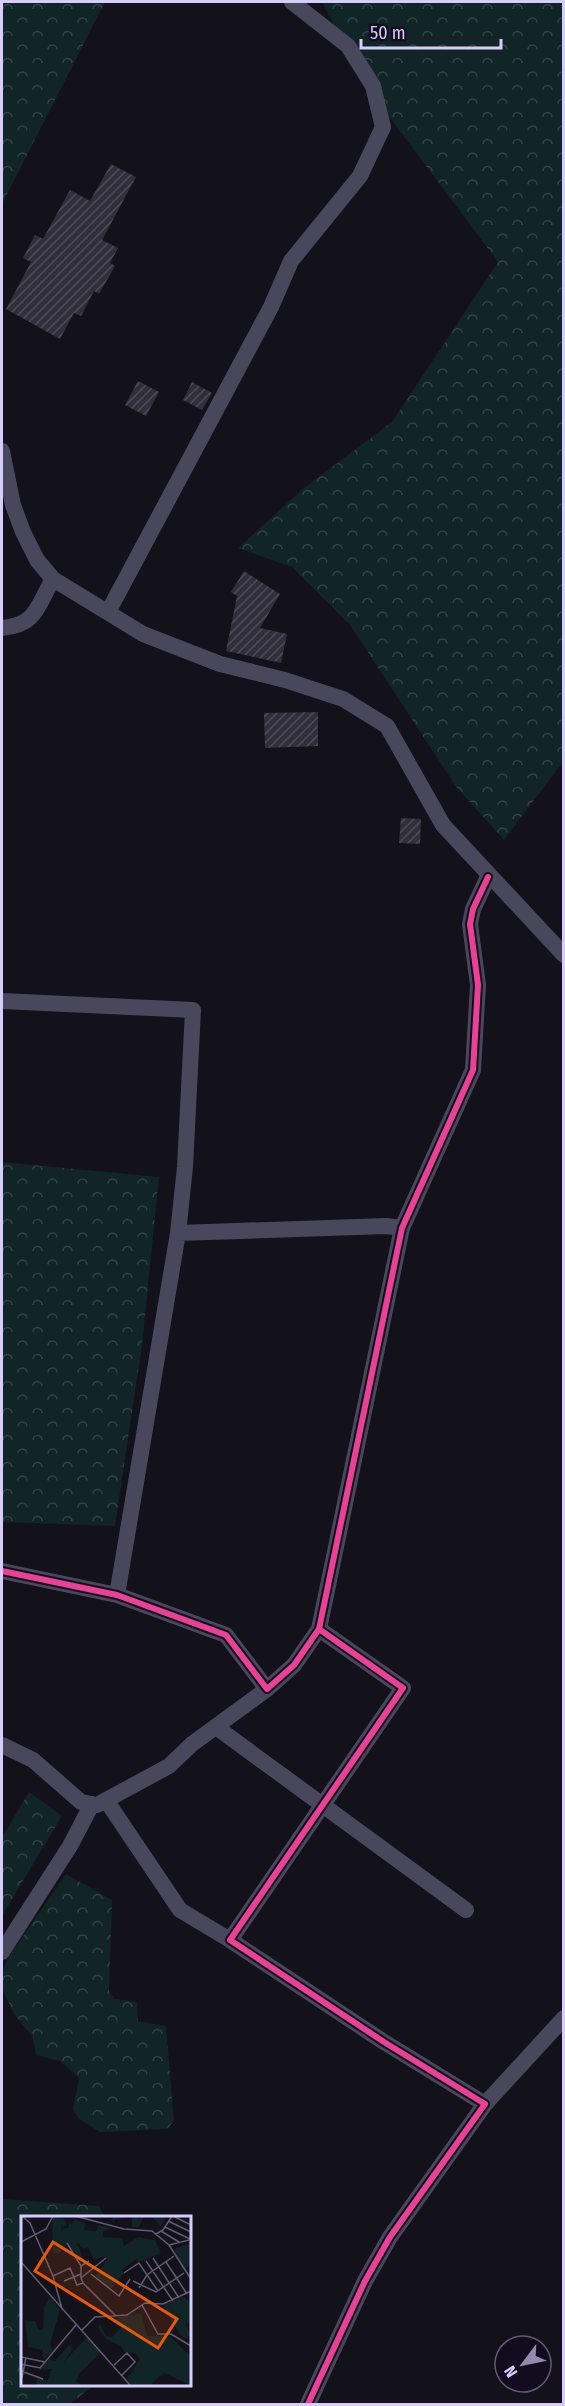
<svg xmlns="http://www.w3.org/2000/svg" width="565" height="2406" font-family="'Fira Sans Condensed',sans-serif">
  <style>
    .forest { fill: url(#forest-crowns) }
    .building { fill: url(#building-hatch) }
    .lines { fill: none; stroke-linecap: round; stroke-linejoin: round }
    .minor { stroke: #49475b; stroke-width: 16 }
    .cycleway-casing { stroke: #120d1e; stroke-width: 10 }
    .cycleway { stroke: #ea4096; stroke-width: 6 }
    .inset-road { fill: none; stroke: #615c74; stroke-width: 1.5 }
    .view { fill: #e8590c; fill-opacity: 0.15; stroke: #e8590c; stroke-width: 3 }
    .inset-edge { fill: none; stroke: #d6cdfc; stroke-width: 3 }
  </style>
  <defs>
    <pattern id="forest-crowns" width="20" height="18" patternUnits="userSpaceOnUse" patternTransform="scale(1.5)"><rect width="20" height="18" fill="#112426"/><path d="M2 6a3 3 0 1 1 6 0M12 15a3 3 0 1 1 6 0" fill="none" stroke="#334346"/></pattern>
    <pattern id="building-hatch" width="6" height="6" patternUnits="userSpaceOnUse" patternTransform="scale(1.5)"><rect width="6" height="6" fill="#322f3c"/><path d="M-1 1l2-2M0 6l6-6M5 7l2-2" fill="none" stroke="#4f4c59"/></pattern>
  </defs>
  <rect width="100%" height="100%" fill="#13111a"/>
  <!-- forest -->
  <path class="forest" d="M2 2H105L2 204Z
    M322 2H563V762L504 840 457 788 350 625 292 567 238 548 304 488 392 422 498 262 369 90Z
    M2 1162 159 1177 142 1345 115 1526 2 1522Z
    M29 1792 62 1816 2 1916V1837Z
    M66 1874 112 1900 109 1991 115 1999 137 2002 138 2021 166 2026 174 2121 167 2129 100 2132 79 2119 73 2110 79 2078 60 2061 36 2055 32 2036 14 2014 2 1988V1972L8 1958Z
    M2 2199 99 2206 105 2217H22V2384H96L70 2404H2Z"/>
  <!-- building -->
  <path class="building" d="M111 164 136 177 102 240 118 248 110 263 115 266 99 294 94 291 81 316 74 313 60 339 6 309 31 262 23 258 35 235 43 239 70 190 90 201Z
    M138 381 159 392 146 416 125 405Z
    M192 382 212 393 202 410 183 400Z
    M244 571 280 594 260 628 287 634 281 663 226 651 237 596 231 592Z
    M318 712V746L265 748 264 713Z
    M401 818 421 819 420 844 399 843Z"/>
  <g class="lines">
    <!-- minor -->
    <path class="minor" d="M2 451 13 505 23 532 37 560 53 579 143 634 220 664 285 680 343 699 387 726 443 825 564 955
      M108 612 271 307 291 261 360 176 383 127 373 86 348 46 292 2
      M2 628C37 625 37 606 53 579
      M2 1001 193 1010 185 1167 178 1233 117 1595
      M178 1233 386 1226 402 1228
      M2 1571 117 1595 226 1635 267 1689 294 1665 319 1629 402 1228 473 1070 478 985 470 924 473 909 488 877
      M216 1727 466 1910
      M2 1745 33 1760 81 1802 97 1805 169 1766 192 1744 267 1689
      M106 1800 180 1910 230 1940
      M2 1952 70 1846 92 1804
      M485 2104 564 2018
      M308 2404 365 2281 390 2237 485 2104 384 2042 230 1940 403 1688 319 1629"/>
    <!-- cycleway casing -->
    <g class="cycleway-casing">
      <path id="cycleway" d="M2 1571 117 1595 226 1635 267 1689 294 1665 319 1629 402 1228 473 1070 478 985 470 924 473 909 488 877
        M308 2404 365 2281 390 2237 485 2104 384 2042 230 1940 403 1688 319 1629"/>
    </g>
    <!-- cycleway -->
    <use href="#cycleway" class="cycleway"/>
  </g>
  <!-- overview -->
  <g transform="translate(21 2216)">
    <rect width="170" height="170" fill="#13111a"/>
    <path d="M66 121 80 136 59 157H52L43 146Z" fill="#112426"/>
    <path d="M31 0 43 2 46 10H40V15L47 11 49 5 50 9 54 3 64 7 63 14 75 15 77 9 91 12 82 16V21L101 22 103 30 117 21 134 24 140 37 118 46 115 43 100 55 103 57 90 73 74 60 87 43 84 40 73 44 67 31 62 33 56 26 63 47 46 28 39 37H32ZM91 0H146L140 10 131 1 123 0 118 11H111V1L94 3 92 8ZM169 27V50L161 53 153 33ZM169 77V106L165 108 169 119 165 123 159 119 142 89 163 81 167 85ZM29 81 39 94 29 128 32 135 22 144V134L7 131 4 104 14 105 18 114H22L23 91ZM120 97 126 120 148 119 169 140V169L143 157 129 169H110L106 163 119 143 114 137 103 136 100 130 85 123 77 112 79 107 85 120 91 121 100 112 96 102ZM48 129 52 132 43 146 52 156 59 157 55 165 60 169H15L17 160 26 165 31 153 18 154 28 143 34 145Z" fill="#112426"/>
    <path class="inset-road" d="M1 0 9 7 32 60 49 52 56 69 62 67 95 100M54 0 103 13 131 15 148 29 170 63M152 0 170 9M147 5 170 16M144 11 169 23M140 15 158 26M135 18 142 14 151 0M0 26 25 13 32 0M46 27 60 50M148 29 168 24M132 42 158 82M125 45 152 85M0 46 109 169M145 46 166 78M103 57 118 47 126 59 118 72M70 58 98 80 109 63M32 60 41 93M60 62V50L68 45M43 65 60 58M112 65 135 76 163 57M62 67 60 62 85 42M137 75 126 59 153 40M121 89 137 118H150L170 130M61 114 74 101 106 99 124 87 142 88 170 75M0 141 24 146M0 148 19 152 55 109M93 149 106 137 114 146 101 159M0 155 22 163M1 162 5 141"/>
    <path class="view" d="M32 26 156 103 137 132 14 55Z"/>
    <rect width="170" height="170" class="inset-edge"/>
  </g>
  <!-- border -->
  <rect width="565" height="2406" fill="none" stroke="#d6cdfc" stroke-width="6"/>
  <!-- north arrow -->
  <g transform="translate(523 2364) rotate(238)"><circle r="28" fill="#120d1e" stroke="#605a77" stroke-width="1.5"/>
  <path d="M0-4.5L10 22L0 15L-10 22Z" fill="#928bad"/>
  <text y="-9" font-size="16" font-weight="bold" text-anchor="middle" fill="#d6cdfc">N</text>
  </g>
  <!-- scale -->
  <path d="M361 39v9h140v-9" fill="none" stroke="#d6cdfc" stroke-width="3"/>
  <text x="370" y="39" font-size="18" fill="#d6cdfc" stroke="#120d1e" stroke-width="4.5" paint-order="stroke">50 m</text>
</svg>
